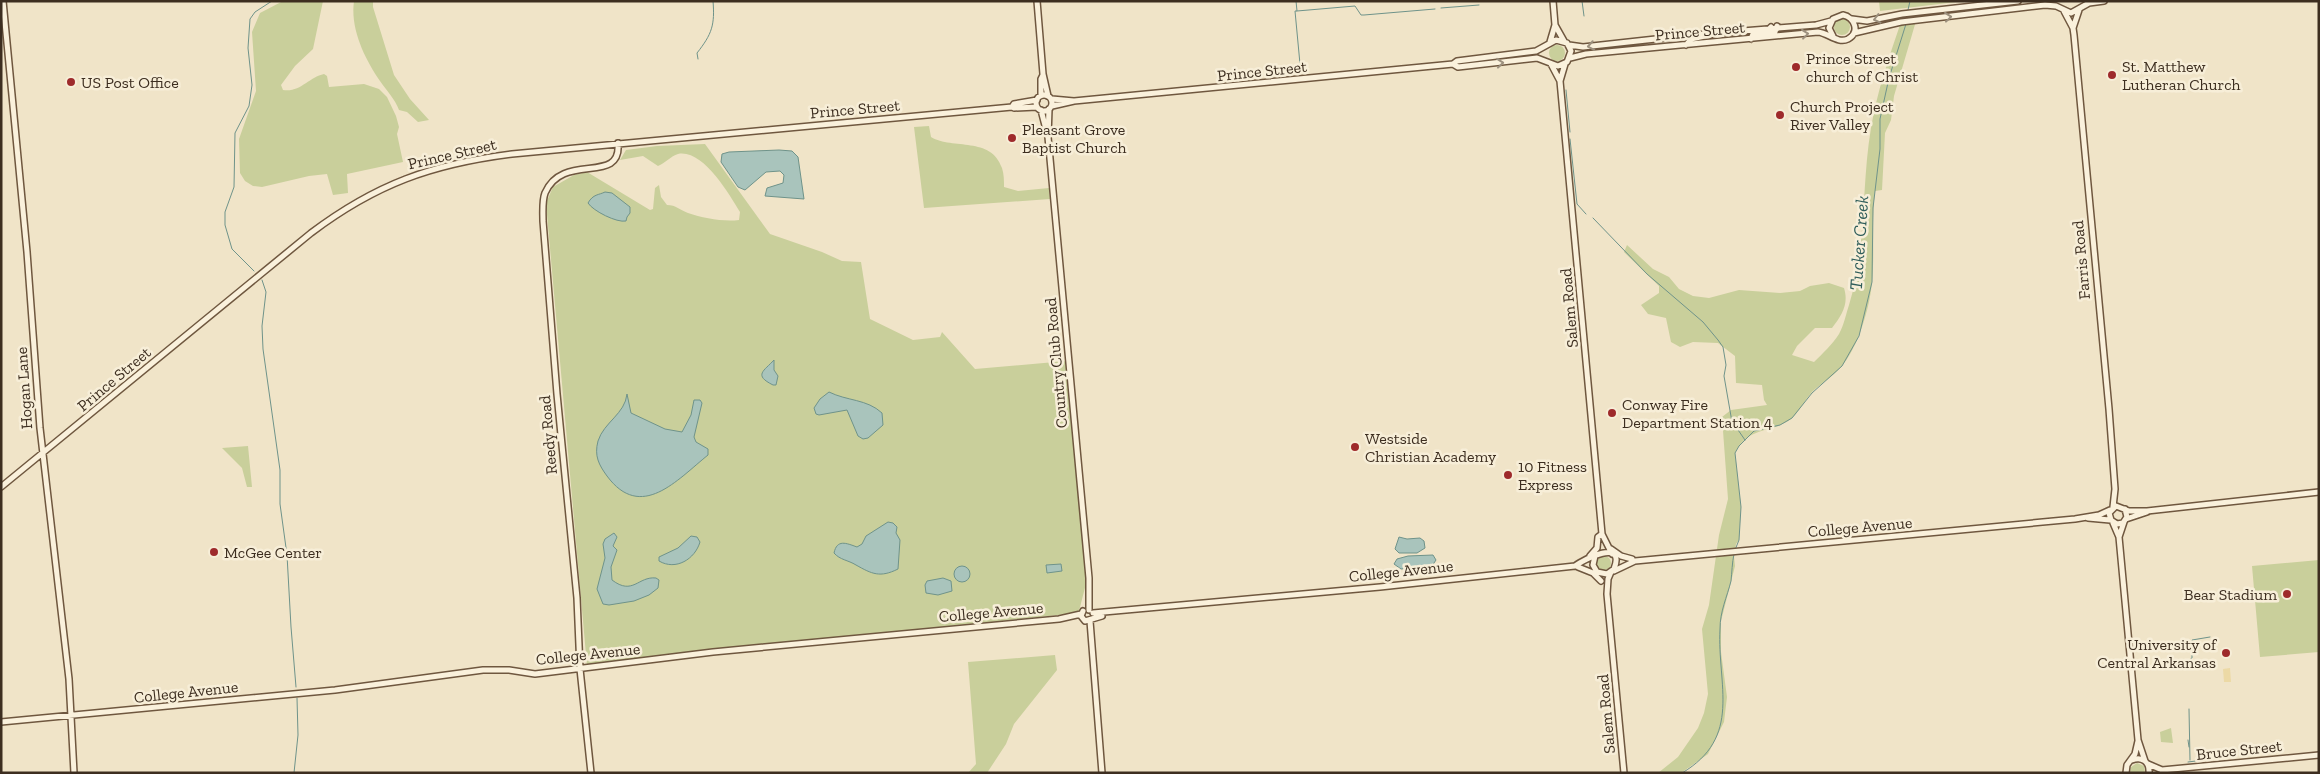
<svg xmlns="http://www.w3.org/2000/svg" width="2320" height="774" font-family="'Zilla Slab',serif">
  <style>
    .green { fill: #c9cf9b }
    .sand { fill: #ecd9a5 }
    .water { fill: #a9c4bc; stroke: #6f938a }
    .lines { fill: none; stroke-linecap: round; stroke-linejoin: round }
    .stream { stroke: #6f938a; stroke-width: 1 }
    .secondary-casing { stroke: #6f573f; stroke-width: 8 }
    .secondary { stroke: #faf1dc; stroke-width: 5 }
    .oneway { stroke: #9c907e }
    .poi-dot { fill: #9e2a2b; stroke: #f7eed8; stroke-width: 2 }
    .labels { text-anchor: middle; dominant-baseline: central; stroke-width: 5; stroke-linejoin: round; paint-order: stroke }
    .street-label { font-size: 16px; fill: #3d2e20; stroke: #f7eed8 }
    .poi-label { font-size: 16px; fill: #3d2e20; stroke: #f7eed8; text-anchor: start }
    .water-label { font-size: 18px; font-style: italic; fill: #2f5d5a; stroke: #f7eed8 }
  </style>
  <rect width="100%" height="100%" fill="#f0e4c8"/>
  <!-- green -->
  <path class="green" d="M283 1H323L313 49 295 66 281 85 283 90C300 93 309 77 324 74L327 76 329 87 364 84 379 89 387 97 396 116 399 127 397 134 403 162 347 174 348 193 333 195 327 174 309 176 262 187 253 186 245 181 240 173 239 139 256 91 252 32 260 13Z
    M354 1H373V7L394 75 410 99 429 120 418 122 407 112 399 110C395 99 387 91 380 81 365 59 350 29 354 1Z
    M1879 1H1965L1880 11Z
    M1834 27a8 8 0 1 1 16 0a8 8 0 1 1-16 0Z
    M1916 21 1894 96 1891 120 1885 133 1882 190 1875 191C1871 221 1875 252 1872 282 1870 307 1858 348 1841 367 1833 377 1821 383 1812 392 1805 400 1799 412 1791 419 1771 434 1749 425 1735 453L1741 507 1739 540 1736 544 1734 557 1735 566 1721 621V652L1727 697 1724 722 1708 754 1681 773H1658L1678 757 1698 728 1704 713 1708 694 1702 629 1709 605 1719 535 1728 499 1722 417 1731 410 1767 405 1764 400 1762 385 1736 383 1735 356 1718 343 1693 342 1680 347 1671 342 1666 318 1648 314 1641 305 1659 293V286L1624 252 1627 245 1653 269 1669 277 1679 289 1693 296 1709 298 1739 290 1780 293 1800 291 1810 286 1829 283 1844 288C1849 304 1842 315 1832 328H1815L1797 346 1792 355 1814 362C1823 353 1832 345 1839 334 1844 325 1846 314 1849 305 1867 247 1861 187 1871 128 1877 92 1889 57 1901 22Z
    M1549 53a8 8 0 1 1 16 0a8 8 0 1 1-16 0Z
    M929 126 931 137C953 150 991 136 1002 168 1004 174 1004 181 1004 187L1018 191 1049 188 1050 199 924 208 914 127Z
    M705 144 770 234 822 252 842 261 861 262 870 319 913 340 940 337 942 332 975 369 1066 361 1087 580 1079 611 1067 614 587 666 546 203 553 187 574 175 587 172 650 210 653 209 655 188 659 185 661 197 667 205C676 205 680 210 688 213 703 218 723 222 739 220L740 212C729 194 703 149 678 154 671 156 665 163 658 166L643 156 620 160 626 150 657 146Z
    M248 446 252 487H247L242 468 222 448Z
    M1597 563a7 7 0 1 1 14 0a7 7 0 1 1-14 0Z
    M2319 560V652L2260 657 2252 566Z
    M1055 655 1057 670 1014 724 1006 744 987 773H968L976 764 968 662Z
    M2171 728 2173 743 2161 742 2160 732Z
    M2137 763 2144 766 2145 773H2130L2131 767Z"/>
  <!-- sand -->
  <path class="sand" d="M2230 668 2231 682H2224L2223 669Z"/>
  <!-- water -->
  <path class="water" d="M779 150 792 151 798 157 804 199 765 196 767 188 783 183 784 175 780 171 766 172 745 190 738 187 721 162 722 154 729 152Z
    M605 192 612 193 630 207V213L627 217 626 221C617 223 593 211 588 203 593 194 599 195 605 192Z
    M774 360V370L778 376 776 385H773C753 375 764 371 774 360Z
    M829 392C847 401 867 399 882 413L883 425 868 438 863 439 858 436 847 410 819 415 816 414 814 408 820 399Z
    M627 394 631 413 665 429 682 432 691 415 694 400H700L702 403 694 437 696 442 708 449V455C677 480 641 522 607 476 599 465 594 456 598 441 604 422 625 414 627 394Z
    M888 522 893 523 897 527 896 533 900 540 898 569C880 578 872 574 856 565 848 560 840 560 834 553 837 539 846 543 857 547L862 544 866 536Z
    M614 533 617 537 613 546 617 550 611 567 612 580C633 596 638 576 656 578L659 580 658 588 649 595 634 601 609 605 603 604 597 589 605 558 603 544 605 539Z
    M691 536 697 537 700 542C695 559 676 571 659 561V557L678 548Z
    M1399 537 1407 539 1420 538 1424 541 1425 548 1417 553H1399L1395 549Z
    M1433 555 1436 560 1432 566 1401 569 1394 564 1397 559 1408 556Z
    M1061 564 1062 571 1047 573 1046 565Z
    M954 574a8 8 0 1 1 16 0a8 8 0 1 1-16 0Z
    M943 578 951 581 952 591 938 595 926 593 925 585 927 581Z"/>
  <g class="lines">
    <!-- stream -->
    <path class="stream" d="M1296 1 1297 11H1295L1300 64
      M1582 1 1584 16
      M1441 8 1479 5
      M1908 10 1910 1
      M1297 11 1355 6 1361 15H1364L1435 9
      M698 59 697 53C712 34 715 25 713 1
      M1566 90 1570 132
      M1570 139 1577 204 1586 214
      M1593 218 1647 274 1703 322 1718 340 1723 347 1726 365 1724 376 1732 422
      M254 271 232 249 225 225V212L234 187 235 133 249 106 252 85 248 48 250 19 255 12 272 1
      M262 280 266 292 262 326 263 349 280 470V504L287 555 291 627 296 687
      M1736 427 1745 440
      M1735 550 1739 540 1741 507 1735 453 1739 446 1754 431 1780 425 1792 418 1812 393 1842 366 1859 336 1872 282 1873 208 1880 149V119L1889 78 1906 24
      M2189 660 2192 658V640L2210 637
      M2189 709 2190 760
      M2188 740 2189 747
      M2188 762 2196 761
      M294 773 298 735 297 698
      M1682 773C1743 737 1717 685 1720 629 1720 611 1727 597 1731 581 1732 572 1732 563 1734 554"/>
    <!-- secondary casing -->
    <g class="secondary-casing">
      <path id="secondary" d="M3 1 27 252 40 428 69 679 74 773
        M1037 1 1043 74 1048 96
        M2064 11 2073 28 2074 35 2109 409 2115 489 2113 507
        M1852 19 1867 21 1902 14 2018 1
        M1555 25 1564 41
        M2073 28 2079 10
        M1854 33 1901 22 2045 5 2056 6 2071 13 2089 3 2104 1
        M1764 34 1775 32 1777 26
        M1751 39 1753 34 1767 31 1771 27
        M1550 42 1555 25 1553 1
        M1569 45 1583 47 1692 35 1816 25 1831 21
        M1686 45 1691 39 1714 34
        M1570 58 1586 54 1818 32C1828 33 1838 44 1848 39 1861 32 1854 17 1843 15L1833 19 1829 28 1833 36
        M1551 64 1560 81
        M1565 64 1560 81 1602 534 1612 554
        M1036 103a8 8 0 1 1 16 0a8 8 0 1 1-16 0Z
        M1041 95V79L1043 75
        M1052 99 1074 101
        M1052 106 1074 101 1453 64 1457 61 1536 51 1556 40 1567 43 1571 51 1567 62 1558 66 1537 58 1458 67 1453 64
        M1012 107 1014 104 1037 100
        M1041 110 1048 137 1089 578V610
        M1048 137 1049 109
        M1 487 311 233C376 184 432 164 512 154L1012 107 1014 108 1037 107
        M2125 509 2127 517 2123 523 2117 524 2111 520 2109 513 2116 506 2129 511H2147L2319 492
        M2088 518 2110 520
        M2126 519 2147 512
        M2113 523 2119 537 2138 740 2145 761
        M2119 537 2124 522
        M1611 549 1621 556 1632 559
        M1590 556 1597 548 1598 537 1602 534
        M1578 567 1593 573 1601 581
        M1614 571 1635 561 2075 519 2099 515 2110 510
        M1611 572 1608 579 1607 594 1624 773
        M1083 611 1081 616 1085 621 1102 616
        M1093 613 1380 587 1575 566C1584 559 1626 538 1614 569L1607 574 1597 572 1593 565 1595 556
        M1090 621 1102 773
        M1 722 335 690 483 670H509L535 674 713 652 1059 619 1081 614
        M2132 760C2142 756 2150 762 2149 773
        M2148 764 2162 770 2319 755
        M591 773 580 669 577 598 557 394 543 221C543 212 542 201 545 193 563 151 622 186 618 143
        M2126 773 2127 765 2135 754 2138 741"/>
    </g>
    <!-- secondary -->
    <use href="#secondary" class="secondary"/>
  </g>
  <!-- one-way arrows -->
  <defs><path id="oneway-chevron" d="M-2-3.5L2.5 0L-2 3.5" fill="none" stroke-width="1.6" stroke-linecap="round" stroke-linejoin="round" transform="scale(1.25)"/></defs>
  <g class="oneway">
    <use href="#oneway-chevron" transform="translate(1948 17) rotate(-6)"/>
    <use href="#oneway-chevron" transform="translate(1877 19) rotate(166)"/>
    <use href="#oneway-chevron" transform="translate(1805 34) rotate(-7)"/>
    <use href="#oneway-chevron" transform="translate(1591 46) rotate(170)"/>
    <use href="#oneway-chevron" transform="translate(1500 63) rotate(-6)"/>
  </g>
  <!-- markers -->
  <g class="poi-dot">
    <circle cx="1796" cy="67" r="5"/>
    <circle cx="2112" cy="75" r="5"/>
    <circle cx="71" cy="82" r="5"/>
    <circle cx="1780" cy="115" r="5"/>
    <circle cx="1012" cy="138" r="5"/>
    <circle cx="1612" cy="413" r="5"/>
    <circle cx="1355" cy="447" r="5"/>
    <circle cx="1508" cy="475" r="5"/>
    <circle cx="214" cy="552" r="5"/>
    <circle cx="2287" cy="594" r="5"/>
    <circle cx="2226" cy="653" r="5"/>
  </g>
  <g class="labels">
    <!-- street labels -->
    <g class="street-label">
      <text transform="translate(1700 31) rotate(-5)">Prince Street</text>
      <text transform="translate(1262 71) rotate(-6)">Prince Street</text>
      <text transform="translate(855 109) rotate(-5)">Prince Street</text>
      <text transform="translate(452 154) rotate(-13)">Prince Street</text>
      <text transform="translate(2081 260) rotate(-95)">Farris Road</text>
      <text transform="translate(1569 308) rotate(-95)">Salem Road</text>
      <text transform="translate(1056 363) rotate(-95)">Country Club Road</text>
      <text transform="translate(114 379) rotate(-40)">Prince Street</text>
      <text transform="translate(24 388) rotate(-94)">Hogan Lane</text>
      <text transform="translate(548 435) rotate(-95)">Reedy Road</text>
      <text transform="translate(1860 527) rotate(-5)">College Avenue</text>
      <text transform="translate(1401 571) rotate(-6)">College Avenue</text>
      <text transform="translate(991 612) rotate(-5)">College Avenue</text>
      <text transform="translate(588 654) rotate(-6)">College Avenue</text>
      <text transform="translate(186 692) rotate(-6)">College Avenue</text>
      <text transform="translate(1606 714) rotate(-95)">Salem Road</text>
      <text transform="translate(2239 750) rotate(-6)">Bruce Street</text>
    </g>
    <!-- poi labels -->
    <g class="poi-label">
      <text x="1806" y="58">Prince Street<tspan x="1806" dy="18">church of Christ</tspan></text>
      <text x="2122" y="66">St. Matthew<tspan x="2122" dy="18">Lutheran Church</tspan></text>
      <text x="81" y="82">US Post Office</text>
      <text x="1790" y="106">Church Project<tspan x="1790" dy="18">River Valley</tspan></text>
      <text x="1022" y="129">Pleasant Grove<tspan x="1022" dy="18">Baptist Church</tspan></text>
      <text x="1622" y="404">Conway Fire<tspan x="1622" dy="18">Department Station 4</tspan></text>
      <text x="1365" y="438">Westside<tspan x="1365" dy="18">Christian Academy</tspan></text>
      <text x="1518" y="466">10 Fitness<tspan x="1518" dy="18">Express</tspan></text>
      <text x="224" y="552">McGee Center</text>
      <text x="2277" y="594" text-anchor="end">Bear Stadium</text>
      <text x="2216" y="644" text-anchor="end">University of<tspan x="2216" dy="18">Central Arkansas</tspan></text>
    </g>
    <!-- water labels -->
    <g class="water-label">
      <text transform="translate(1859 243) rotate(-86)">Tucker Creek</text>
    </g>
  </g>
  <!-- border -->
  <rect width="2320" height="774" fill="none" stroke="#3d2e20" stroke-width="5"/>
</svg>
